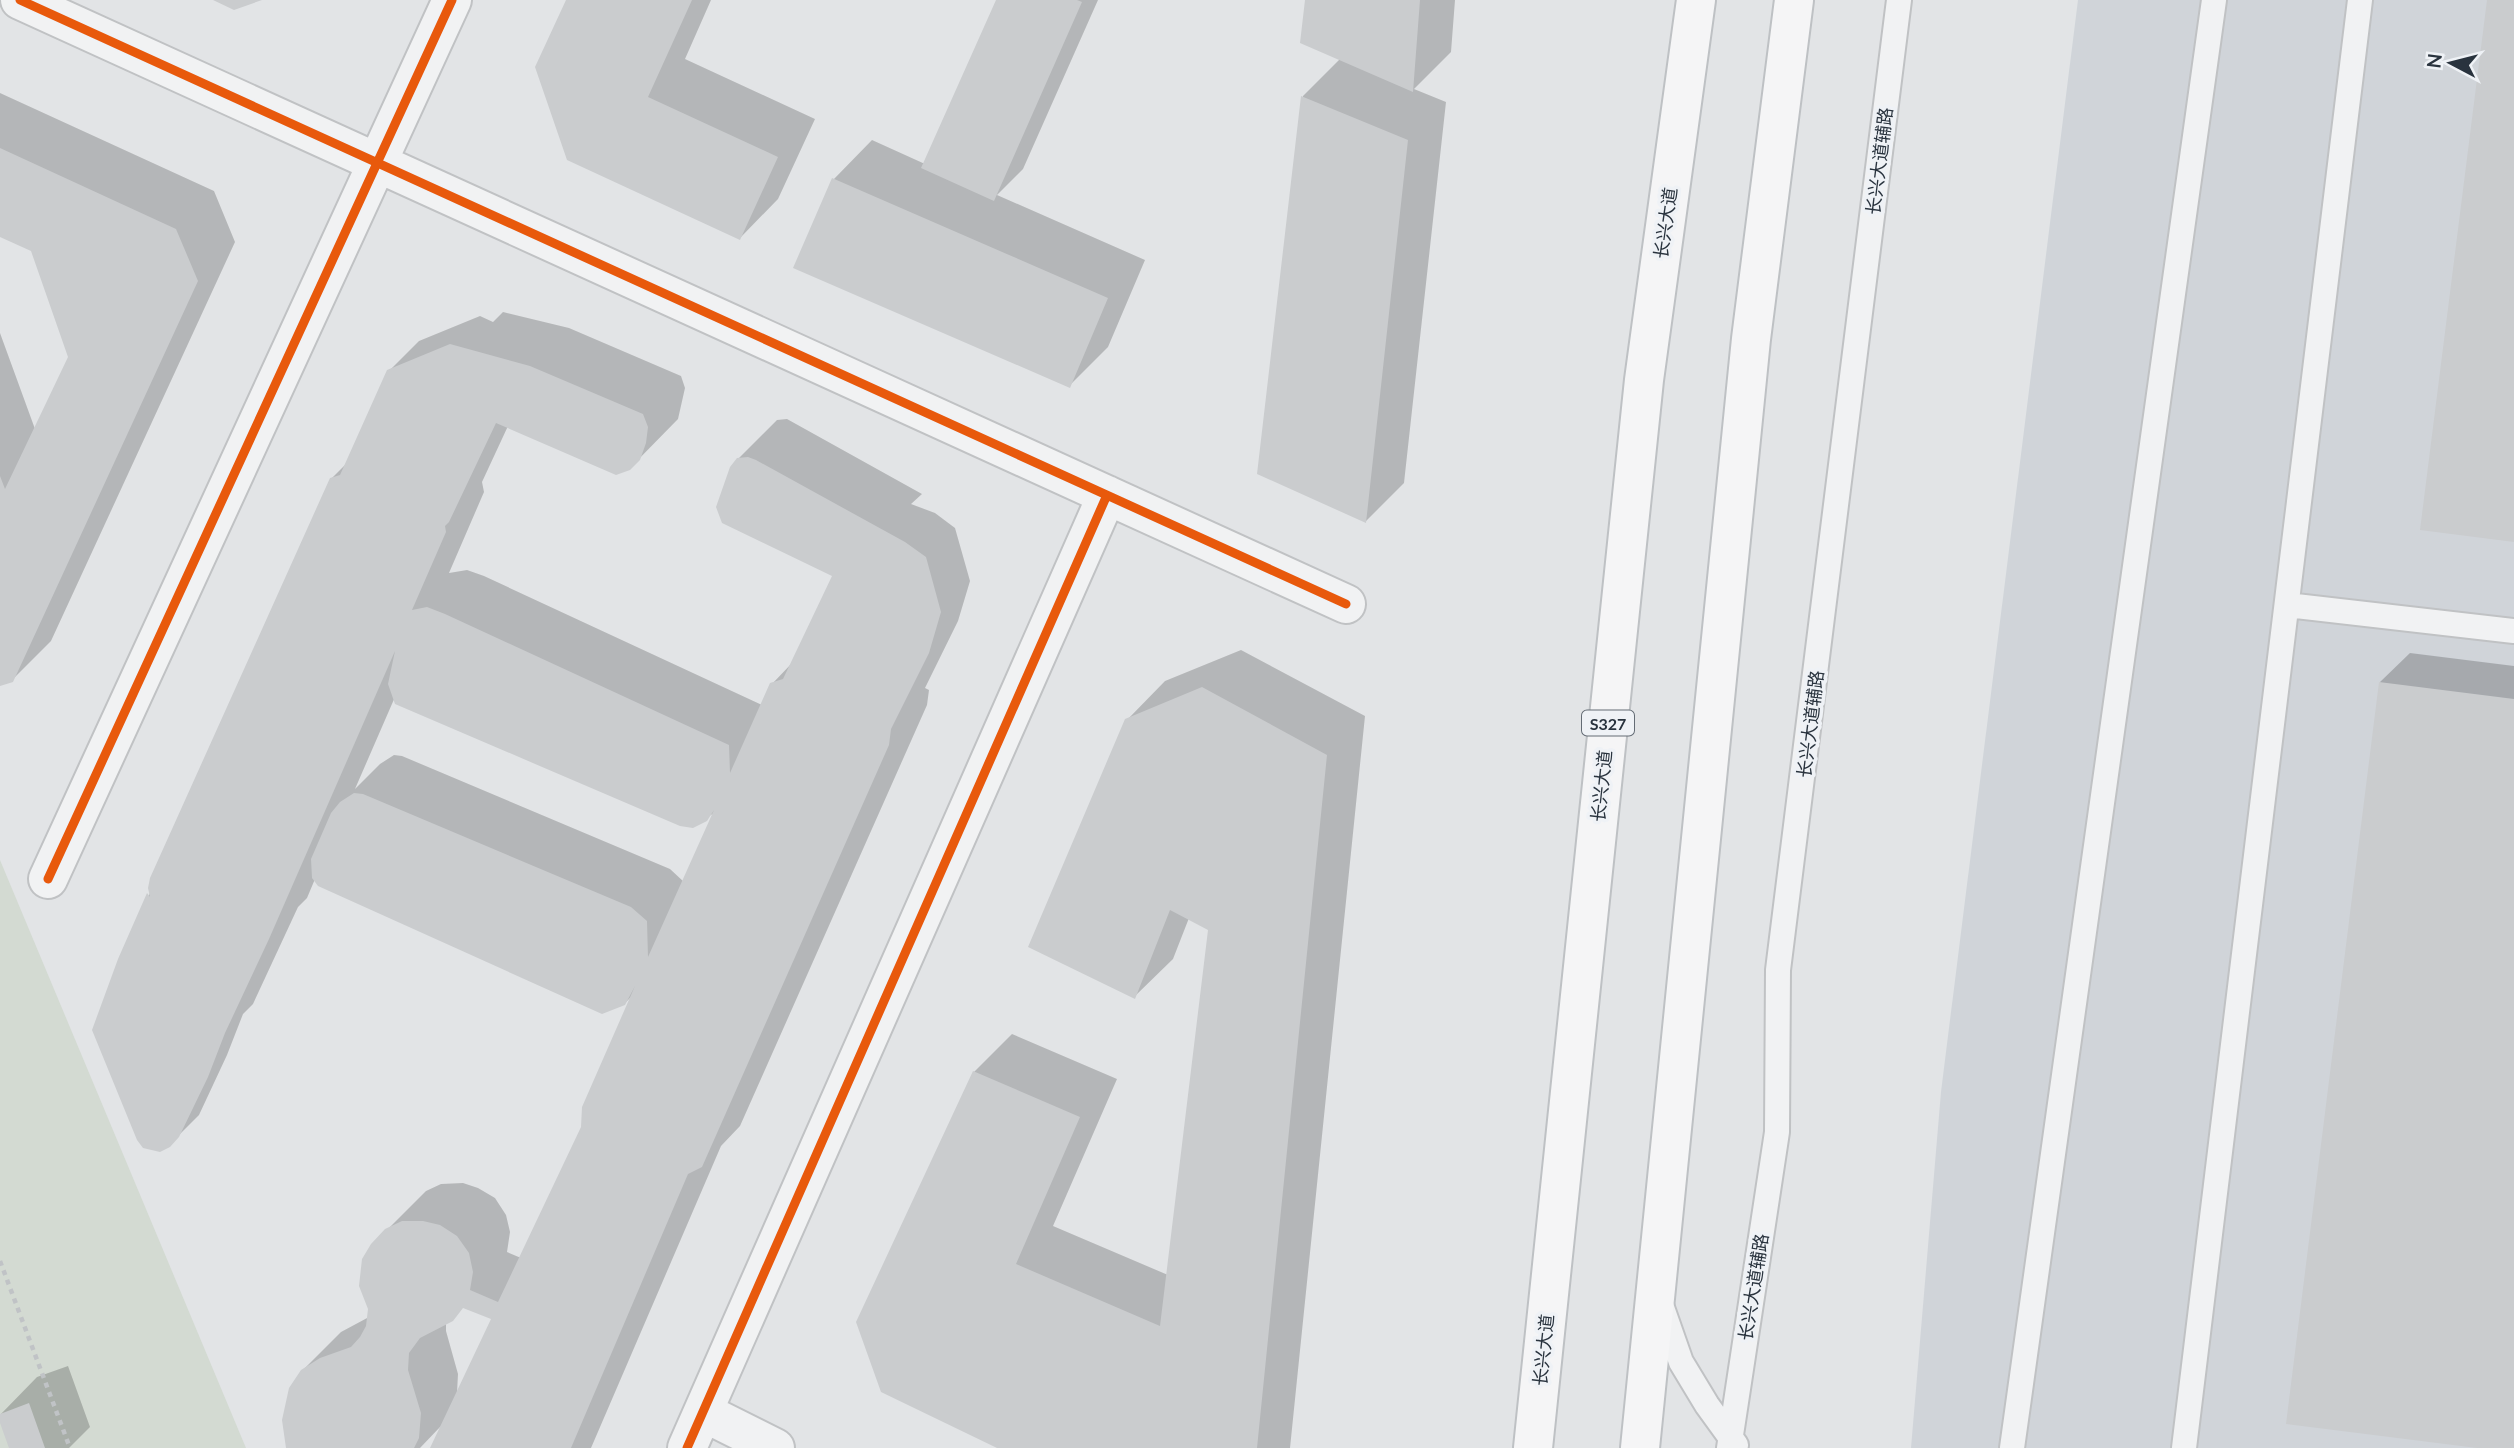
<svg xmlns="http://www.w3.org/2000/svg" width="2514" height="1448" font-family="Lato,'Noto Sans SC',sans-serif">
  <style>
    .built { fill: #d0d4d9 }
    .green { fill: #d3dad2 }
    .shadow { fill: #0003; fill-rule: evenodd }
    .building { fill: #caccce }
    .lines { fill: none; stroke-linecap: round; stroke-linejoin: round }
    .service-casing { stroke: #c0c2c4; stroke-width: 28 }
    .minor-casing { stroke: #c0c2c4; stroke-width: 42 }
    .primary-casing { stroke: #bec1c4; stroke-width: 42 }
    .path { stroke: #c0c3c6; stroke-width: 4.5; stroke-dasharray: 5 5; stroke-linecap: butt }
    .service { stroke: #f1f2f3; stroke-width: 24 }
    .minor { stroke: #f1f2f3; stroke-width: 38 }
    .primary { stroke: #f5f5f6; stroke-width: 38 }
    .cycleway-casing { stroke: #eff2f6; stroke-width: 13 }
    .cycleway { stroke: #e8590c; stroke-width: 9 }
    .labels { text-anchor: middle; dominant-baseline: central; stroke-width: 7; stroke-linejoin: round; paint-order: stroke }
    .shield { fill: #eff2f6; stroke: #646c75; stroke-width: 2 }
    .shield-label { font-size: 16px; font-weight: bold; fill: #29333e }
    .street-label { font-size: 18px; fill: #29333e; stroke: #eff2f6 }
  </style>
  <rect width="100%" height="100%" fill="#e2e4e6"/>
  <!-- built -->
  <path class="built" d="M2078 0H2514V1448H1911L1941 1092Z"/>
  <!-- green -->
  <path class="green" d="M0 860 246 1448H0Z"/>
  <!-- shadow -->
  <path class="shadow" d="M568 0H711L685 59 815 119 778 199 740 238Z
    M998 0H1098L1023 169 997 195 1145 260 1108 347 1069 386 796 267 834 179 872 140 925 164Z
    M1307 0H1455L1451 52 1414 89 1446 102 1404 483 1366 521 1259 473 1303 96 1340 59Z
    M0 93 214 191 235 242 51 641 12 680 0 684V333L35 429 70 357 32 249 0 235Z
    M503 312 569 328 681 376 685 388 678 419 629 469 508 426 482 482 484 492 449 573 467 570 484 576 762 705 772 684 793 662 835 576 738 459 777 420 787 419 922 494 911 504 935 513 955 528 970 581 958 621 925 688 929 690 927 705 740 1126 721 1146 591 1448H432L441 1426 420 1448H288L302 1371 341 1332 369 1317 387 1230 426 1191 441 1184 463 1183 478 1188 495 1198 506 1215 510 1232 507 1252 521 1258 583 1128 634 994 624 1004 315 879 307 898 298 907 253 1004 243 1014 227 1055 199 1115 169 1145 133 927 151 891 331 479 347 463 389 371 419 341 480 316 493 322ZM395 697 693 826 714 813 684 882 670 869 402 756 394 755 380 764 355 789ZM464 1306 493 1318 457 1393 458 1374 446 1331V1322Z
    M1241 650 1365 716 1290 1448H1001L974 1072 1012 1034 1117 1079 1053 1226 1168 1275 1210 929 1189 918 1173 959 1134 997 1127 720 1165 681Z
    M2410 653 2514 666V1448H2491L2380 682Z
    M68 1366 90 1427 69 1448H11L0 1415 37 1377Z"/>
  <!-- building -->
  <path class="building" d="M213 0H262L234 10Z
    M566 0H692L648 97 778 157 740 240 567 160 535 67Z
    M996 0H1077L1082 2 994 201 921 168Z
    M1305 0H1420L1413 92 1300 43Z
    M2487 0H2514V542L2420 530Z
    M1301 96 1408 140 1366 523 1257 474Z
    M0 148 176 229 198 281 13 682 0 686V476L5 489 68 357 31 251 0 237Z
    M832 178 1108 298 1070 388 793 268Z
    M450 344 530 366 643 414 648 427 646 443 640 460 630 470 616 475 496 423 449 522 445 526 446 532 412 610 427 607 445 614 729 745 730 773 770 683 783 679 832 576 722 523 716 507 730 467 737 458 748 457 756 460 905 542 926 557 941 612 929 653 891 729 889 745 702 1167 688 1174 571 1448H430L491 1319 463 1308 453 1321 420 1338 409 1353 408 1370 421 1413 419 1438 414 1448H286L282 1420 289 1388 301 1370 320 1358 351 1347 360 1337 366 1326 368 1309 359 1286 362 1259 371 1244 385 1229 402 1221H423L440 1225 457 1236 469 1253 473 1272 470 1290 498 1302 581 1127 582 1107 635 986 625 1005 602 1014 318 886 312 878 311 859 331 813 340 802 354 793 363 794 631 907 647 921 648 957 714 810 707 821 693 828 680 826 395 704 388 684 395 651 269 939 225 1033 208 1077 179 1137 170 1147 160 1152 143 1148 137 1140 92 1030 118 959 147 893 150 897 148 888 150 878 330 478 340 475 387 370Z
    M2379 682 2514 699V1448H2477L2286 1424Z
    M1202 687 1327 755 1257 1448H997L881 1392 856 1322 973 1071 1080 1117 1016 1264 1160 1326 1208 930 1170 910 1135 999 1028 947 1125 719Z
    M29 1403 45 1448H9L0 1423V1414Z"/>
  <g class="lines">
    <!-- service casing -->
    <g class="service-casing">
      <path id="service" d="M2287 605 2514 631
        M1660 1302 1681 1362 1707 1405 1736 1445
        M1729 1448 1777 1132 1778 970 1899 0
        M2012 1448 2214 0
        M2184 1448 2360 0"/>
    </g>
    <!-- minor casing -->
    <g class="minor-casing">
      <path id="minor" d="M20 0 1346 604
        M48 879 452 0
        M703 1412 775 1448
        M687 1448 1107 495"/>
    </g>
    <!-- primary casing -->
    <g class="primary-casing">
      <path id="primary" d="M1533 1448 1644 380 1696 0
        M1640 1448 1751 339 1794 0"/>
    </g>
    <!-- path -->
    <path class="path" d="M0 1261 70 1448"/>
    <!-- service -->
    <use href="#service" class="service"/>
    <!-- minor -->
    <use href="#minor" class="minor"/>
    <!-- primary -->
    <use href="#primary" class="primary"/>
    <!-- cycleway casing -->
    <g class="cycleway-casing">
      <path id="cycleway" d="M20 0 1346 604
        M48 879 452 0
        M687 1448 1107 495"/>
    </g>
    <!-- cycleway -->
    <use href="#cycleway" class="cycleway"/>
  </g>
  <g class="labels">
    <!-- shield labels -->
    <rect class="shield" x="1582" y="710.5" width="52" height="25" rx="5"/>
    <g class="shield-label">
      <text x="1608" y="723">S327</text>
    </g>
    <!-- street labels -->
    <g class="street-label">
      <text transform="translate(1879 161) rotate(-83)">长兴大道辅路</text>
      <text transform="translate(1665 223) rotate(-82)">长兴大道</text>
      <text transform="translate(1810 724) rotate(-83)">长兴大道辅路</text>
      <text transform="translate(1601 786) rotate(-84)">长兴大道</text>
      <text transform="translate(1753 1287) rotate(-81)">长兴大道辅路</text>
      <text transform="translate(1543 1350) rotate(-84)">长兴大道</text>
    </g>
  </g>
  <!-- north arrow -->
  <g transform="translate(2451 63) rotate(277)" stroke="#eff2f6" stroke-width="5" paint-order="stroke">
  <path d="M0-5L12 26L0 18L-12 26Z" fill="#29333e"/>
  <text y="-10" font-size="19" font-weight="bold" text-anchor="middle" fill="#29333e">N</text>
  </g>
</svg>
